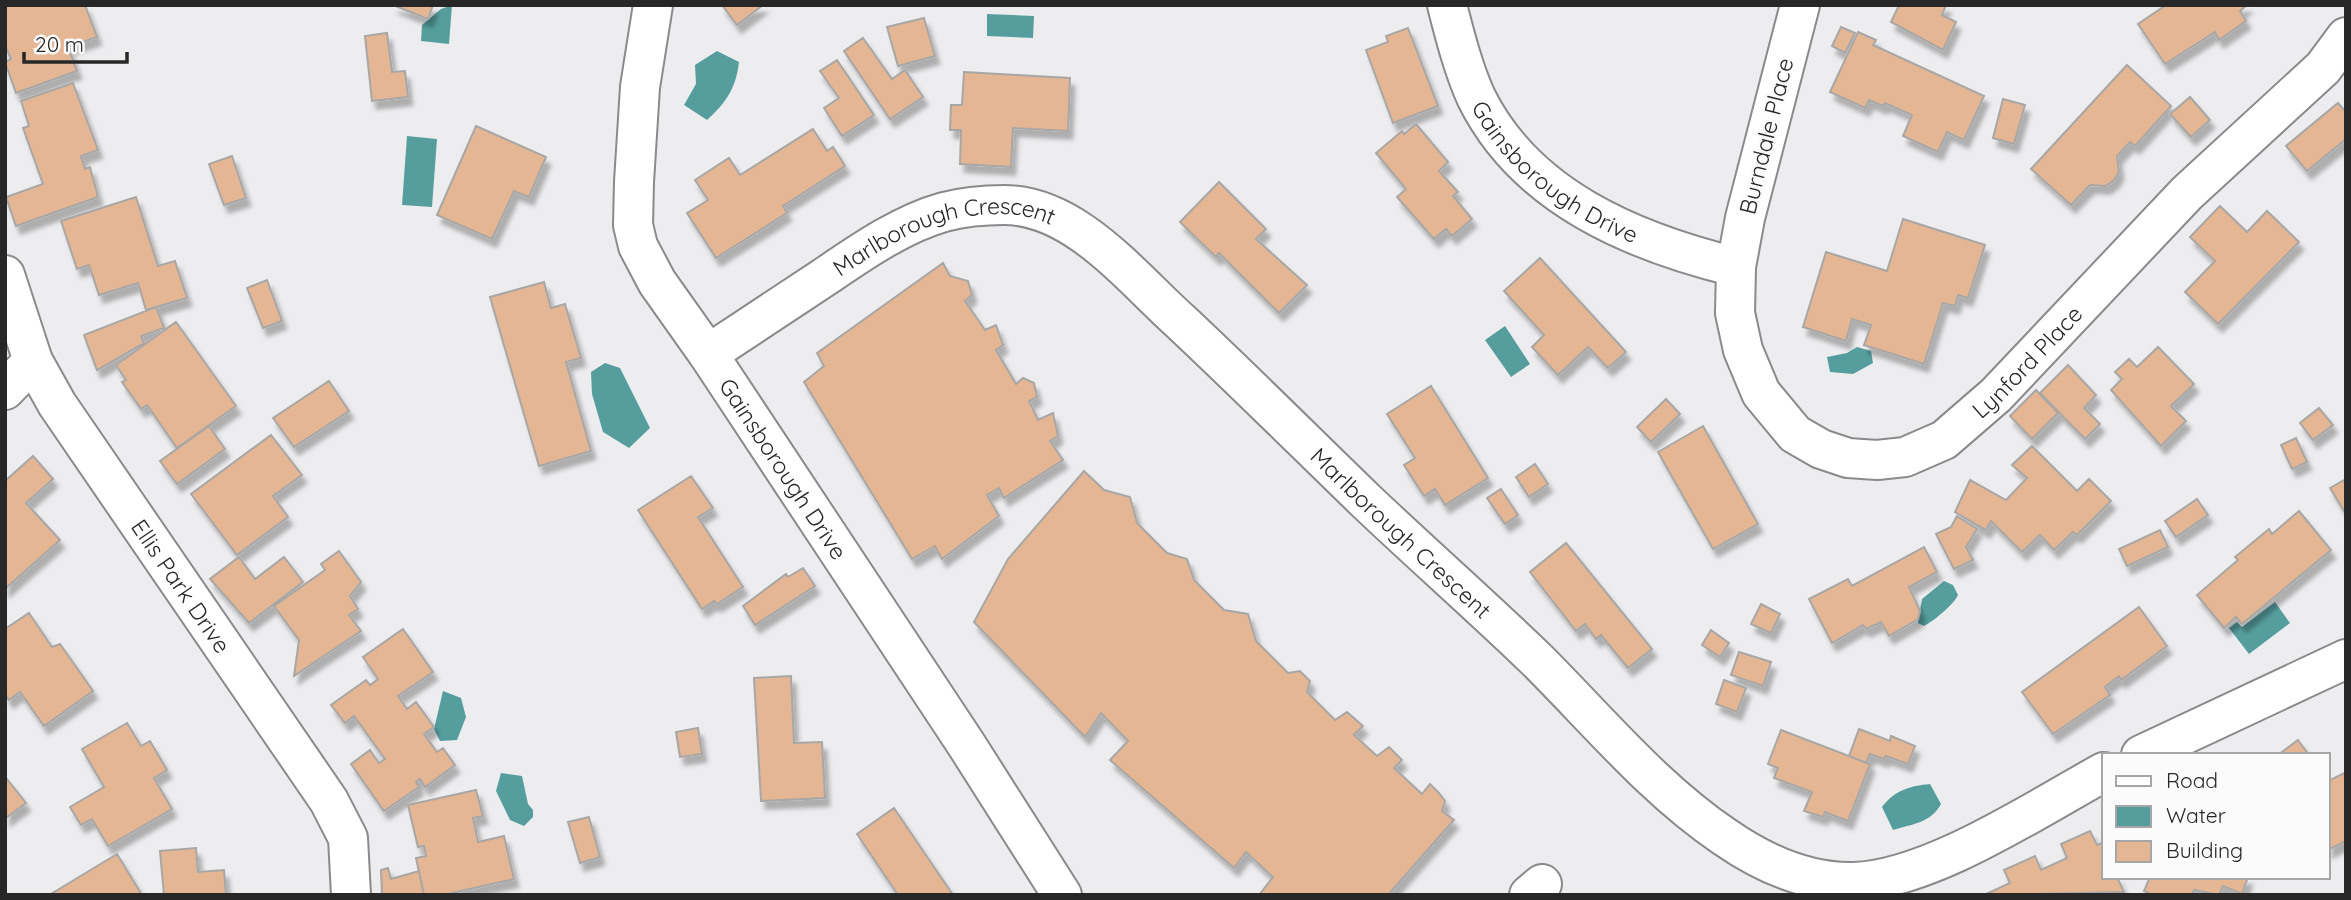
<svg xmlns="http://www.w3.org/2000/svg" width="2351" height="900" font-family="Quicksand,sans-serif">
  <style>
    .water { fill: #569e9e }
    .building { fill: #e5b693; stroke: #a8a7a6; stroke-width: 2; filter: url(#shadow) }
    .lines { fill: none; stroke-linecap: round; stroke-linejoin: round }
    .minor-casing { stroke: #8a8a8c; stroke-width: 42 }
    .minor { stroke: #fff; stroke-width: 38 }
    .labels { text-anchor: middle; dominant-baseline: central; stroke-width: 5; stroke-linejoin: round; paint-order: stroke }
    .street-label { font-size: 23px; fill: #272728; stroke: #fbfbfc }
  </style>
  <defs>
    <filter id="shadow"><feDropShadow dx="4.5" dy="8" stdDeviation="2" flood-color="#0004"/></filter>
  </defs>
  <rect width="100%" height="100%" fill="#ededef"/>
  <!-- water -->
  <path class="water" d="M452 5 449 44 421 41 422 25 441 9Z
    M987 14 1034 16 1033 38 987 36Z
    M717 51 739 62C736 88 726 103 707 120L684 105 696 84 695 65Z
    M407 136 437 139 432 207 402 205Z
    M1505 326 1530 364 1511 377 1485 340Z
    M1857 347 1871 351 1873 363 1853 374 1830 372 1827 357 1847 353Z
    M605 363 620 368 650 428 629 448 603 432 592 394 591 372Z
    M1944 581 1953 585 1958 595C1955 603 1933 622 1924 626L1918 623 1922 599Z
    M2275 602 2290 623 2249 654 2229 628 2237 622 2242 627Z
    M443 691 461 698 466 717 457 740 440 741 434 729Z
    M501 773 522 776 528 804 533 810V817L524 826 510 820 496 791Z
    M1930 784 1941 804C1931 823 1912 824 1893 830L1882 807C1895 790 1910 786 1930 784Z"/>
  <!-- building -->
  <path class="building" d="M5 5H85L97 37 68 47 77 71 16 93 5 62 11 59 5 45Z
    M393 5H433L428 19Z
    M722 5H763L737 25Z
    M1899 5H1946L1942 15 1956 22 1943 50 1891 22Z
    M2166 5H2247L2240 11 2246 21 2219 40 2215 32 2165 64 2138 24Z
    M924 18 935 56 898 66 887 27Z
    M1841 27 1855 33 1845 53 1832 46Z
    M1408 28 1438 106 1393 123 1366 50 1388 42 1386 36Z
    M1858 32 1876 40 1873 45 1984 96 1964 140 1947 132 1938 152 1903 136 1912 115 1885 103 1883 106 1869 100 1865 108 1830 92Z
    M387 33 392 72 405 71 408 97 372 101 365 36Z
    M863 38 892 79 905 70 923 97 890 119 844 51Z
    M837 60 874 115 842 136 824 108 839 98 820 71Z
    M2127 65 2171 106 2135 146 2130 142 2117 156 2119 172 2114 180 2106 186 2090 185 2071 205 2031 169Z
    M964 72 1070 78 1068 131 1013 128 1011 167 960 164 961 130H950L951 105H962Z
    M73 83 98 150 81 156 85 169 90 167 98 197 16 226 6 197 43 184 23 128 29 126 21 101Z
    M2190 97 2210 120 2191 137 2170 114Z
    M2003 99 2025 105 2014 144 1993 138Z
    M2338 103 2346 112V139L2307 171 2286 146Z
    M1416 124 1448 162 1439 171 1458 192 1453 196 1472 219 1452 236 1446 229 1434 239 1397 197 1406 189 1376 153 1402 131 1404 134Z
    M476 126 546 157 529 197 514 191 492 239 437 215Z
    M813 129 827 151 833 147 845 166 783 206 787 213 716 258 687 213 708 200 695 180 729 158 740 175Z
    M232 156 246 198 224 205 209 164Z
    M1219 182 1266 229 1256 239 1307 285 1279 313 1219 253 1216 257 1180 222Z
    M136 197 158 266 175 261 187 298 146 310 138 283 99 295 89 265 77 269 61 221Z
    M2220 206 2247 232 2267 211 2299 242 2218 324 2185 292 2215 261 2190 237Z
    M1903 219 1985 245 1968 298 1958 295 1955 306 1943 303 1924 364 1864 345 1871 325 1852 319 1846 341 1803 327 1826 252 1887 271Z
    M1540 258 1626 352 1608 368 1588 347 1558 375 1532 347 1544 335 1504 291Z
    M943 263 950 276 968 281 972 295 965 301 985 330 996 325 1003 345 996 350 1016 384 1023 378 1034 383 1037 397 1029 401 1038 420 1053 413 1058 436 1050 441 1063 460 1004 498 999 488 987 495 999 516 942 559 935 546 912 559 804 382 824 366 817 353Z
    M267 280 282 321 263 328 247 288Z
    M544 282 551 308 565 304 581 358 566 362 591 451 539 466 490 297Z
    M156 307 164 328 141 336 144 343 97 370 84 335Z
    M176 322 236 406 177 448 147 405 141 409 122 382 126 380 116 365Z
    M2158 347 2194 384 2171 406 2186 421 2161 446 2111 390 2122 379 2115 372 2129 359 2137 367Z
    M2068 365 2096 395 2084 408 2100 424 2085 439 2040 393Z
    M329 381 349 411 294 447 273 418Z
    M1431 386 1488 478 1445 505 1435 489 1424 496 1404 465 1415 458 1387 414Z
    M2036 390 2058 413 2032 439 2010 416Z
    M1666 399 1680 414 1651 442 1637 427Z
    M2319 408 2333 425 2313 440 2300 423Z
    M209 426 225 449 177 484 160 461Z
    M1703 426 1758 524 1713 549 1658 452Z
    M271 435 302 475 273 496 288 517 237 555 191 494Z
    M2296 438 2307 462 2292 469 2281 445Z
    M2032 446 2077 491 2089 479 2111 501 2077 535 2073 532 2054 550 2040 535 2022 552 1991 521 1986 530 1955 512 1970 480 2006 500 2027 478 2012 465Z
    M33 456 53 479 26 503 60 540 5 589V481Z
    M1535 464 1548 484 1529 497 1516 477Z
    M1084 471 1104 490 1130 497 1137 523 1167 553 1187 559 1194 580 1224 610 1248 614 1256 641 1288 673 1300 671 1310 681 1307 692 1335 720 1347 712 1363 726 1354 735 1377 756 1389 747 1402 760 1394 768 1422 794 1430 784 1438 792 1445 801 1442 811 1454 820 1388 895H1259L1273 877 1246 852 1234 868 1110 760 1128 741 1101 713 1085 737 974 622 1008 559Z
    M691 476 713 508 698 517 743 587 717 604 714 601 702 609 638 510Z
    M2346 479V514L2330 488Z
    M1501 489 1518 515 1505 524 1487 498Z
    M2197 499 2208 515 2176 537 2165 521Z
    M2299 511 2331 550 2242 624 2236 617 2224 628 2197 595 2238 560 2235 557 2269 529 2272 534Z
    M1957 516 1977 529 1966 547 1973 560 1954 569 1936 534 1951 527Z
    M2160 530 2168 547 2127 566 2119 549Z
    M1566 543 1652 649 1628 668 1601 635 1596 639 1585 624 1576 631 1530 572Z
    M1924 547 1937 572 1909 587 1920 611 1918 619 1889 636 1881 622 1866 629 1863 625 1832 643 1809 599 1848 579 1852 586Z
    M339 551 361 582 350 596 358 609 349 615 361 631 294 676 299 640 274 606 325 570 321 564Z
    M239 557 255 579 284 557 303 582 249 623 210 579Z
    M803 568 815 586 755 625 743 606 786 574 788 577Z
    M1761 604 1780 614 1771 633 1751 624Z
    M2139 607 2167 646 2121 680 2119 676 2105 687 2110 695 2053 734 2022 692Z
    M29 613 52 647 60 644 93 691 44 726 20 692 9 700 5 694V629Z
    M403 629 433 672 398 696 407 709 416 702 434 727 424 734 437 752 443 748 455 765 425 787 420 779 416 782 419 787 384 811 351 764 370 750 379 763 385 759 354 716 345 723 331 705 366 680 370 685 378 679 363 657Z
    M1711 630 1729 643 1720 657 1702 645Z
    M1739 652 1771 662 1763 686 1731 675Z
    M791 676 794 743 822 742 825 798 761 801 754 678Z
    M1724 680 1746 688 1737 712 1716 704Z
    M127 723 141 746 150 741 167 770 154 778 172 809 108 846 92 819 81 825 70 807 104 787 82 749Z
    M698 728 702 754 680 757 676 732Z
    M1859 729 1890 741 1891 736 1915 746 1908 764 1886 756 1884 759 1870 754 1866 763 1849 756Z
    M1781 730 1870 764 1848 821 1825 812 1823 817 1804 811 1812 792 1774 778 1778 768 1768 764Z
    M2298 740 2309 755H2278Z
    M2346 772V841L2328 850V781Z
    M7 779 26 803 6 818 5 780Z
    M476 790 483 816 473 818 478 842 504 836 514 879 443 895H424L416 858 426 856 424 846 418 847 408 805Z
    M894 808 953 895H898L857 834Z
    M589 817 600 857 580 863 568 822Z
    M2090 831 2097 845 2101 843 2104 850V877H2117L2124 892 1984 895 2010 883 2004 870 2035 856 2041 870 2067 858 2061 844Z
    M196 848 198 872 224 870 226 895H164L160 851Z
    M117 854 142 895H52L51 894Z
    M388 868 391 879 419 871 424 895H382L381 870Z
    M2150 877H2248L2242 894 2223 886 2219 895 2194 890 2192 895H2153L2144 891Z"/>
  <g class="lines">
    <!-- minor casing -->
    <g class="minor-casing">
      <g id="minor">
        <path id="s1" d="M653 5 640 87 634 182 633 225 638 246 657 282 708 354 966 744 1062 895"/>
        <path id="s2" d="M1447 5C1455 36 1463 68 1476 97 1525 197 1633 242 1736 267"/>
        <path id="s3" d="M1800 5 1745 218 1736 267 1735 313 1743 350 1761 393 1795 434 1821 449 1848 458 1877 460 1905 457 1944 440 1996 395 2187 193 2323 68 2346 37"/>
        <path id="s4" d="M5 275 33 361 57 404 329 801 348 838 351 895"/>
        <path id="s5" d="M708 354C746 329 785 303 823 278 860 253 901 224 944 212 963 207 984 205 1004 205 1075 205 1131 277 1180 321 1243 380 1304 441 1366 501 1423 555 1481 606 1537 660 1598 721 1654 789 1725 837 1764 864 1806 883 1853 882 1930 880 2036 809 2104 772"/>
        <path d="M5 390 33 361"/>
        <path d="M2141 755 2346 659"/>
        <path d="M1529 895 1542 884"/>
      </g>
    </g>
    <!-- minor -->
    <use href="#minor" class="minor"/>
  </g>
  <g class="labels">
    <!-- street labels -->
    <g class="street-label">
      <text transform="translate(1766 136) rotate(-76)">Burndale Place</text>
      <text stroke="none"><textPath href="#s2" startOffset="208">Gainsborough Drive</textPath></text>
      <text stroke="none"><textPath href="#s5" startOffset="271">Marlborough Crescent</textPath></text>
      <text stroke="none"><textPath href="#s3" startOffset="726">Lynford Place</textPath></text>
      <text stroke="none"><textPath href="#s1" startOffset="509">Gainsborough Drive</textPath></text>
      <text stroke="none"><textPath href="#s5" startOffset="859">Marlborough Crescent</textPath></text>
      <text stroke="none"><textPath href="#s4" startOffset="360">Ellis Park Drive</textPath></text>
    </g>
  </g>
  <!-- border -->
  <rect width="2351" height="900" fill="none" stroke="#272728" stroke-width="14"/>
  <!-- legend -->
  <rect x="2102" y="753" width="228" height="126" fill="#fbfbfc" stroke="#a6a6a7" stroke-width="2"/>
  <rect x="2116" y="776" width="35" height="10" fill="#ffffff" stroke="#a6a6a7" stroke-width="2"/>
  <text x="2166" y="788" font-size="21" fill="#272728">Road</text>
  <rect x="2116" y="806" width="35" height="21" fill="#569e9e" stroke="#a6a6a7" stroke-width="2"/>
  <text x="2166" y="823" font-size="21" fill="#272728">Water</text>
  <rect x="2116" y="841" width="35" height="21" fill="#e5b693" stroke="#a6a6a7" stroke-width="2"/>
  <text x="2166" y="858" font-size="21" fill="#272728">Building</text>
  <!-- scale -->
  <path d="M24 52v10h103v-10" fill="none" stroke="#272728" stroke-width="3.5"/>
  <text x="35" y="52" font-size="21" fill="#272728" stroke="#fbfbfc" stroke-width="5" paint-order="stroke">20 m</text>
</svg>
